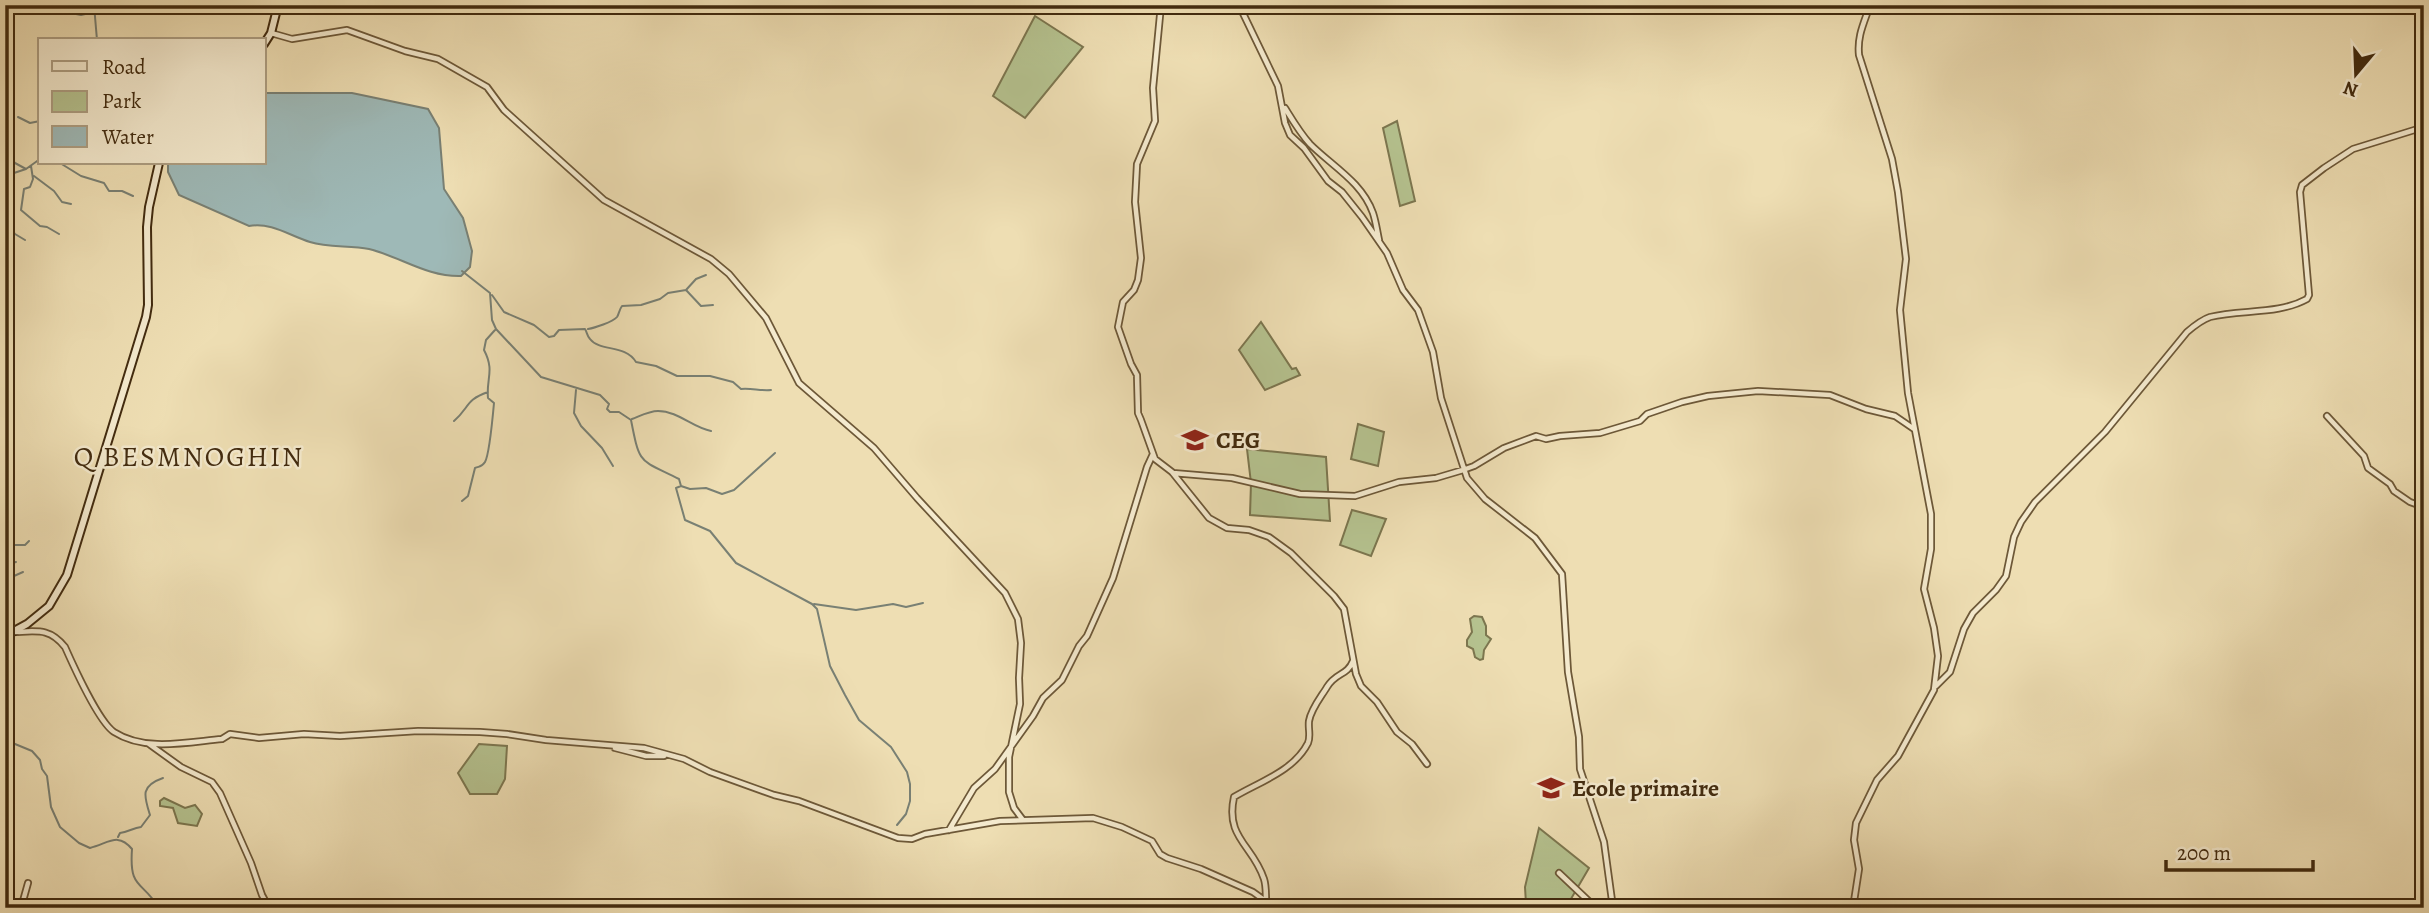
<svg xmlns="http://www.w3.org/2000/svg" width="2429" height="913" font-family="Alegreya,serif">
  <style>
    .green { fill: #b5c28f; stroke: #7c764f; stroke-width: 2 }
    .water { fill: #9eb9b7; stroke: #798074; stroke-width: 2 }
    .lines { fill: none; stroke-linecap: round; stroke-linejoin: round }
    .stream { stroke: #798074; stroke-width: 2 }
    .street-casing { stroke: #6d5838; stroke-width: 8 }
    .secondary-casing { stroke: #422b0f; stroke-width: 10 }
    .street { stroke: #f4eace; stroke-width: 4.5 }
    .secondary { stroke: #f4eace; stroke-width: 6 }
    .labels { text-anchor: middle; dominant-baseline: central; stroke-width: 5; stroke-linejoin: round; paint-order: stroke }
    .poi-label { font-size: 24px; font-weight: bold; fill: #422b0f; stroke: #f4eace; text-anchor: start }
    .quarter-label { font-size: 28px; letter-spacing: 2px; fill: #422b0f; stroke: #f4eace }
  </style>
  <rect width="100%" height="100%" fill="#eedeb3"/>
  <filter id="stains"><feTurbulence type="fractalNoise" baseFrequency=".00286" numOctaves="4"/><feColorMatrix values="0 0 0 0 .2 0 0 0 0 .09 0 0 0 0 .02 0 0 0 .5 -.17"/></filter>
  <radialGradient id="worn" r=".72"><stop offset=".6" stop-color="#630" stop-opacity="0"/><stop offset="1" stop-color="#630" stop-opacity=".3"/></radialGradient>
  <!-- green -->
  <path class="green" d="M1035 16 1083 47 1025 118 993 96Z
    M1397 121 1415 201 1400 206 1383 128Z
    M1261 322 1292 369 1296 368 1300 375 1265 390 1239 350Z
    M1358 424 1384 432 1378 466 1351 459Z
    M1247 449 1326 457 1330 521 1250 515 1251 483Z
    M1352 510 1386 519 1371 556 1340 545Z
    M1474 616 1482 617 1486 626V635L1491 639 1484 650 1483 659 1480 660 1475 657 1473 649 1467 646V640L1472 632 1470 619Z
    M479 744 507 746 505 779 497 794H470L458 773Z
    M164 798 185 808 195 805 202 814 197 826 178 823 173 808 160 806V801Z
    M1539 828 1589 868 1568 904C1553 909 1541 908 1526 904L1525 887Z"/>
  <!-- water -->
  <path class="water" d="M264 93H352L428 109 439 128 444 189 463 218 472 251 470 267 461 276C427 277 401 257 369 249 350 245 328 248 310 242 290 236 272 222 249 226L179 195 168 172V163H264Z"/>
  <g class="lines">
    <!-- stream -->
    <path class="stream" d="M94 5 97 40
      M71 13 81 15 94 12
      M87 40 89 38 95 39
      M18 117 30 123 40 121
      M5 152 15 163 26 169
      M60 163 81 176 104 183 109 191H122L133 196
      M31 166 33 179 30 187 24 189 21 210 40 226 47 227 59 234
      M5 176 26 169 40 159
      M34 176 54 191 62 202 71 204
      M5 223 15 234 25 240
      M462 271 490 293 492 320 496 329 541 377 600 395 609 404 607 409 610 412H619L631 420C640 466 639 459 679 479L681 486 676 488 685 520 710 531 736 563 812 604 817 609 830 666 845 695 859 720 891 747 907 772 910 784V801L906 814 897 825
      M686 290 701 306 713 305
      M492 295 504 312 534 325 549 337 554 336 559 330 585 329C587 332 587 336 590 339 600 352 625 344 636 362L656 366 677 376H710L733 382 741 389C752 388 760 391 771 390
      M588 329C594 328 613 322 617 317 619 314 619 310 622 306L641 305 660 299 668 293 686 290 696 279 706 275
      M576 390 574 413 581 426 602 448 613 466
      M632 419C640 416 649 411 658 411 678 411 693 428 711 431
      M454 421C470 407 465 400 488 392
      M681 486 690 489 706 488 722 494 734 490 775 453
      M462 501 468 496 475 468C480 466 482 467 485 462 489 455 493 414 494 403L488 398C486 378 495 371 484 350L486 340 495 330
      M5 545H25L29 541
      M5 565 16 562
      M5 584 14 576 23 572
      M5 602 6 603
      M814 604 856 610 893 604 906 607 923 603
      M5 737 15 744 32 751 40 760 42 769 47 776 51 807 60 827 79 843 90 848C109 843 118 832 132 849 129 890 142 880 159 908
      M118 837 120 833C128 832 133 828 141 827L150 815C144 796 140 786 163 778"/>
    <!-- street casing -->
    <g class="street-casing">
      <path id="street" d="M1161 5 1153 88 1155 121 1137 164 1135 202 1141 258 1138 280 1134 290 1123 302 1118 327 1131 364 1137 375 1138 413 1141 420 1155 459 1172 472 1209 518 1227 528 1249 530 1269 537 1291 553 1334 596 1344 609 1356 674 1361 686 1377 702 1397 732 1412 744 1427 764
        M1239 5 1278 86 1285 123 1290 135 1304 148 1328 181 1342 192 1362 217 1387 253 1403 290 1418 310 1433 352 1441 398 1467 478 1485 499 1535 538 1562 574 1568 672 1579 737 1580 769 1604 842 1613 908
        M271 33 292 39 347 30 405 51 438 59 487 87 504 110 604 200 711 259 729 274 766 318 799 383 874 448 917 498 1005 593 1018 619 1021 643 1019 678 1020 704 1009 757V792L1014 808 1023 820
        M1285 108C1293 121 1300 133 1310 144 1332 166 1362 182 1373 213 1376 222 1377 231 1379 240
        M2327 416 2364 456 2368 468 2390 484 2394 491 2410 502 2424 507
        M1173 473 1232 478 1300 494 1355 496 1399 482 1436 478 1463 470 1474 466 1504 448 1536 436 1546 439 1560 436 1600 433 1640 421 1647 414 1682 402 1708 396 1758 391 1830 395 1866 409 1895 416 1914 429
        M15 632C38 631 50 628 65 647 73 665 99 722 114 732 145 752 188 742 222 739L230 734 259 738 304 734 340 736 418 731 480 732 507 734 546 740 644 748 684 759 710 772 774 795 799 801 898 838 912 839 925 834 1000 821 1093 818 1122 827 1152 841 1160 854 1167 858 1201 869 1253 892 1275 908
        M1936 686 1950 672 1964 629 1973 613 1996 590 2006 576 2014 537 2021 522 2035 502 2105 432 2187 332C2194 326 2201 320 2210 317 2241 309 2278 315 2307 299L2309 295 2300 192 2302 185 2324 168 2353 149 2424 127
        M149 744 181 767 212 782 220 793 251 863 262 895 269 908
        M615 748 646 756H664
        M949 830 974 788 995 769 1033 716 1043 698 1062 680 1079 646 1087 636 1113 578 1147 467 1153 454
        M1559 873 1596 908
        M21 908 28 883
        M1267 908C1265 899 1267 888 1264 879 1253 845 1225 838 1234 797 1259 782 1294 771 1308 743 1311 736 1308 729 1309 721 1311 709 1321 697 1327 687 1336 672 1347 676 1353 661
        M1853 908 1859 869 1854 840 1856 823 1877 780 1898 756 1934 690 1938 656 1934 628 1924 589 1931 549V514L1908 393 1900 310 1906 259 1898 192 1892 159 1859 55C1857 36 1864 23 1870 5"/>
    </g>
    <!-- secondary casing -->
    <g class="secondary-casing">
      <path id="secondary" d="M264 44 271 33 278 5
        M5 636 27 624 49 606 67 575 146 317 148 305 147 227 149 207 159 163"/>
    </g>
    <!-- street -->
    <use href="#street" class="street"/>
    <!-- secondary -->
    <use href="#secondary" class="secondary"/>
  </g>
  <!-- icons -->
  <defs>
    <g id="school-bare" transform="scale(2.1)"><path d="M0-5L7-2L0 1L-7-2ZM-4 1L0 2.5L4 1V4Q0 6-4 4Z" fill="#8f2418" stroke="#f4eace" stroke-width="2.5" paint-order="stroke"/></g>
  </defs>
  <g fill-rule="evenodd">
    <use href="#school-bare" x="1195" y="440"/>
    <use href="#school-bare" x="1551" y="788"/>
  </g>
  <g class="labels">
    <!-- poi labels -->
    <g class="poi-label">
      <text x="1216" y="440">CEG</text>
      <text x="1572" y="788">Ecole primaire</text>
    </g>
    <!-- quarter labels -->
    <g class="quarter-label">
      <text x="189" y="457">Q BESMNOGHIN</text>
    </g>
  </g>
  <!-- margin -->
  <rect width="2429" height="913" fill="none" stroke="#eedeb3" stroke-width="28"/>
  <rect x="7" y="7" width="2415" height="899" fill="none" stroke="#422b0f" stroke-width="3.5"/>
  <rect x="14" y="14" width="2401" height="885" fill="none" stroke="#422b0f" stroke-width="2"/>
  <!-- legend -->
  <rect x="38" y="38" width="228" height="126" fill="#f4eace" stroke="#ad9e82" stroke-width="2"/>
  <rect x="52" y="61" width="35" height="10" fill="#f4eace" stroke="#ad9e82" stroke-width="2"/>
  <text x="102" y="74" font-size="21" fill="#422b0f">Road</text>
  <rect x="52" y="91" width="35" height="21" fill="#b5c28f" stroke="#ad9e82" stroke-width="2"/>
  <text x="102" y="108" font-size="21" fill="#422b0f">Park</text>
  <rect x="52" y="126" width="35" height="21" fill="#9eb9b7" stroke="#ad9e82" stroke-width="2"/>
  <text x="102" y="144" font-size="21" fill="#422b0f">Water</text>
  <!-- north arrow -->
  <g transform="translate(2356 74) rotate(199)" stroke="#f4eace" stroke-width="5" paint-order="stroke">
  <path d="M0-5L12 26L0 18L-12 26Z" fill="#422b0f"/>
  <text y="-10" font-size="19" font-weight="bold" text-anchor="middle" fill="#422b0f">N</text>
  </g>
  <!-- scale -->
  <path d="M2166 860v10h147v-10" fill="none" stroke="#422b0f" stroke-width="3.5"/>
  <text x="2177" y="860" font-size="21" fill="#422b0f" stroke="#f4eace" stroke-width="5" paint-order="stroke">200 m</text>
  <rect width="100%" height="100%" filter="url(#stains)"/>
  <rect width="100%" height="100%" fill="url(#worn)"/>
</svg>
